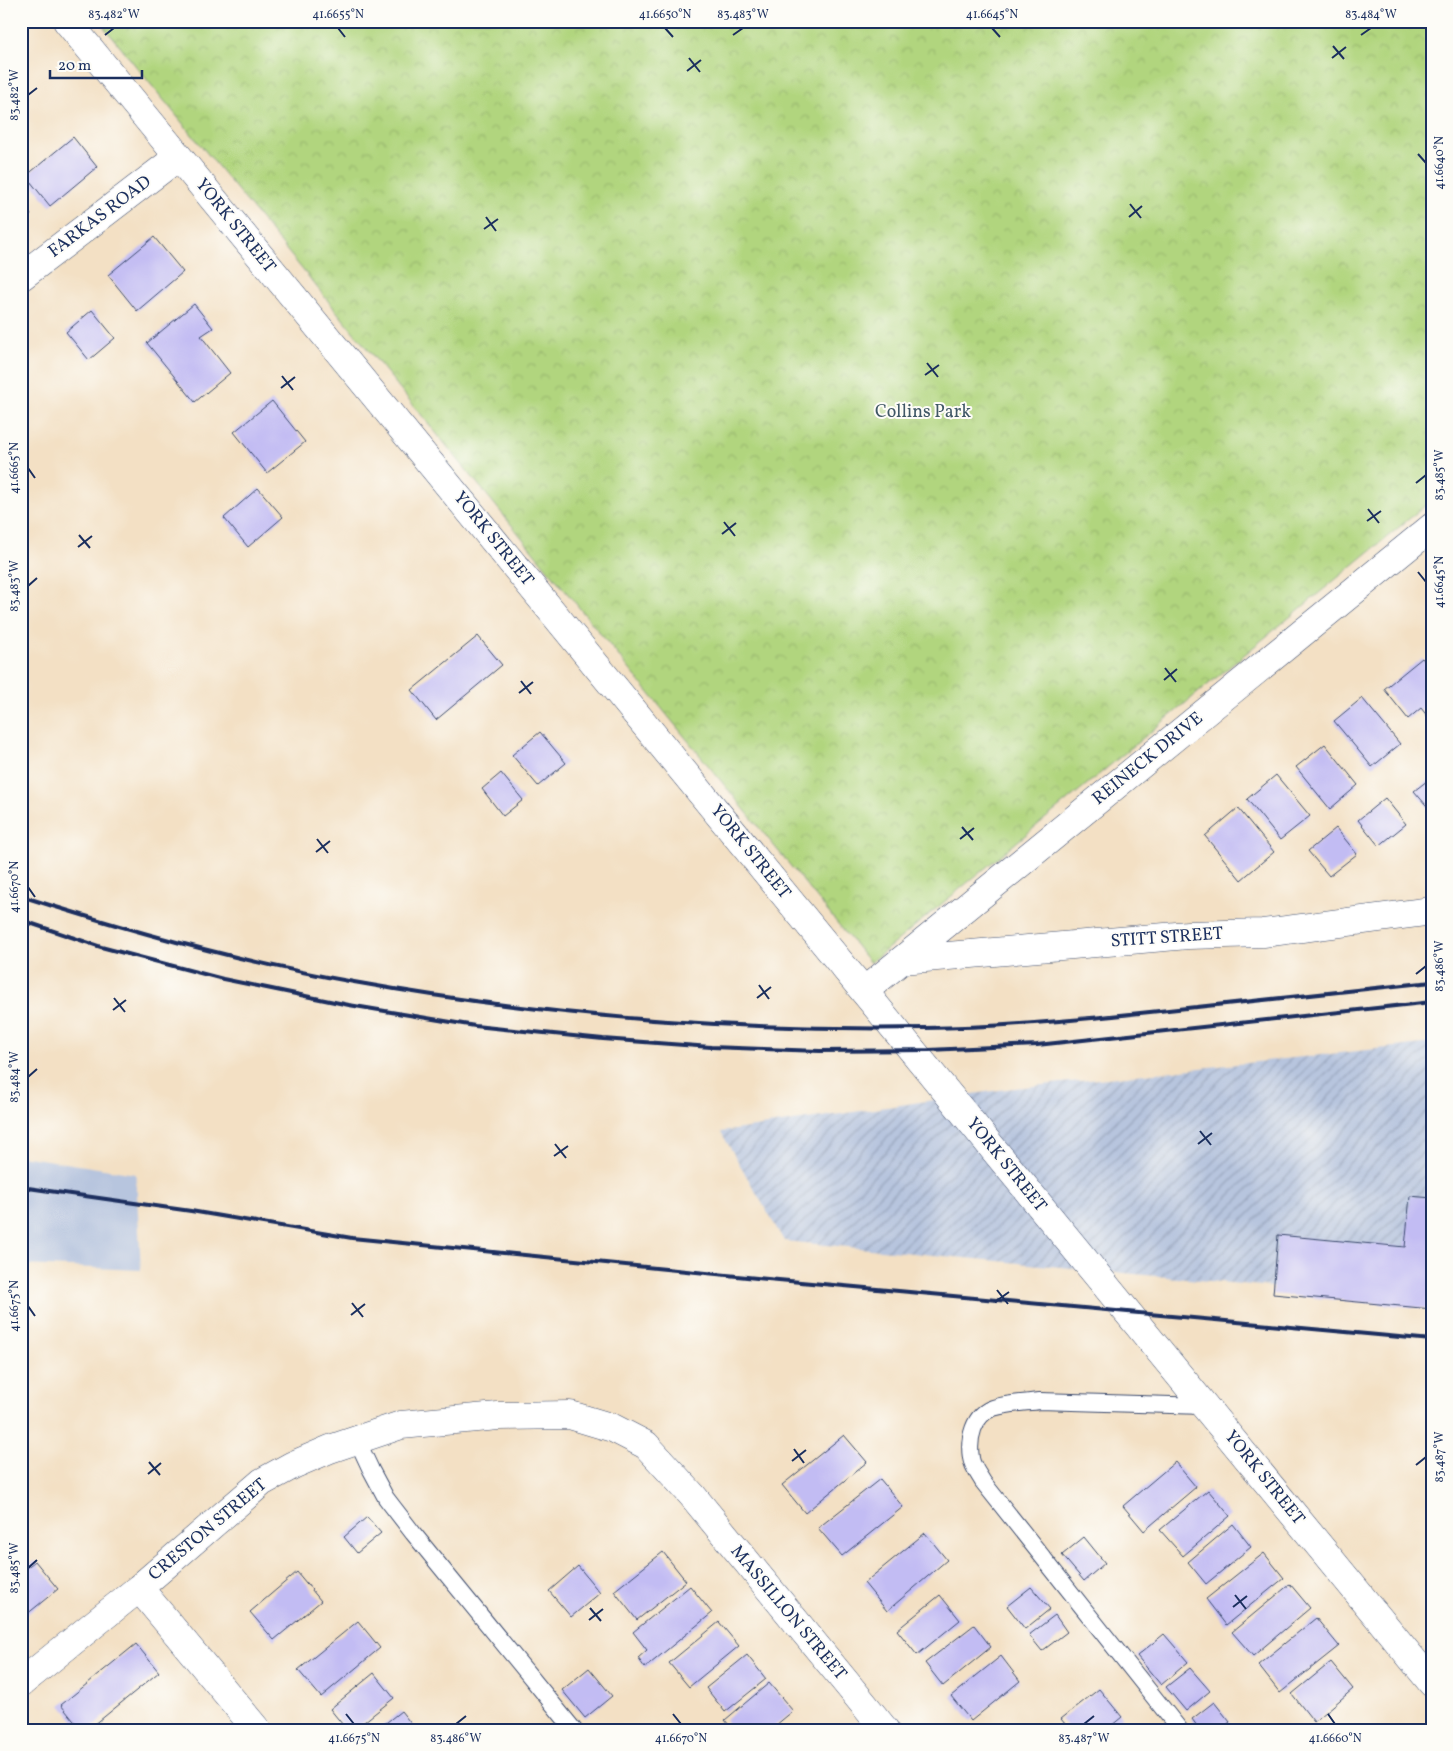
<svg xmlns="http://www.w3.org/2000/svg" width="1453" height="1751" font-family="Vollkorn,serif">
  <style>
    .industrial { fill: url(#industrial-furrows) }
    .railway { fill: #b7c5de }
    .park { fill: url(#park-crowns); stroke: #66826e }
    .building { fill: #c2bcf3 }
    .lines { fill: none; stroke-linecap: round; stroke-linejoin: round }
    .service-casing { stroke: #3b4a6d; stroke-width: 18 }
    .minor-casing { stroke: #3b4a6d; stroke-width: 29 }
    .tertiary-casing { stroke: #3b4a6d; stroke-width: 29 }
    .service { stroke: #fff; stroke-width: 16 }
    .minor { stroke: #fff; stroke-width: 28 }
    .tertiary { stroke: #fff; stroke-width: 28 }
    .rail { stroke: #1b2f5e; stroke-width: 4 }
    .ticks { fill: none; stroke: #1b2f5e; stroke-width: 2 }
    .labels { text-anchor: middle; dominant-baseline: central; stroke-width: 4; stroke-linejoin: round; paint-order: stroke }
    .street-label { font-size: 18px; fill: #1b2f5e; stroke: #fdfcf7 }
    .park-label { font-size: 18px; fill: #405866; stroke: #fdfcf7 }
    .neatline { fill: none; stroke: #1b2f5e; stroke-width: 2 }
    .ticks-label { font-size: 12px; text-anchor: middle; fill: #1b2f5e }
  </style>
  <defs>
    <pattern id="industrial-furrows" width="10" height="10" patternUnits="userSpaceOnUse" patternTransform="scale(1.25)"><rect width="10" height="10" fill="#b7c5de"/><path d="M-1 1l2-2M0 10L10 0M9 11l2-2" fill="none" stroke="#94a0b7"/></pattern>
    <pattern id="park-crowns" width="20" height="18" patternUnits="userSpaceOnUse" patternTransform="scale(1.25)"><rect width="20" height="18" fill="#b1d57e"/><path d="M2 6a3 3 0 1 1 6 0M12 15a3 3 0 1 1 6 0" fill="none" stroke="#98b76f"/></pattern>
  </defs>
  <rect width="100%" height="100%" fill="#fdfcf7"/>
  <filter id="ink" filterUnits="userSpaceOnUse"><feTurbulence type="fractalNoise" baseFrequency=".02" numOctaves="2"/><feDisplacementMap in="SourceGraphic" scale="10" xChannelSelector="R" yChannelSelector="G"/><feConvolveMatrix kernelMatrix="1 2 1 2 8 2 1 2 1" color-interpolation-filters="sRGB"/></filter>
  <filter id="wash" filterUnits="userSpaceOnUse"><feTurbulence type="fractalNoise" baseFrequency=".0096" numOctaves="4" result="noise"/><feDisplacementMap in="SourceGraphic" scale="20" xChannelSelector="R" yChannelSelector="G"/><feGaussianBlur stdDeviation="1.12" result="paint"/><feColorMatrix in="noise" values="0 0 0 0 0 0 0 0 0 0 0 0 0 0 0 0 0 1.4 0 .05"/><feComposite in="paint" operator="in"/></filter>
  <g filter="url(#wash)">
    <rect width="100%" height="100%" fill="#f3e0c4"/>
    <!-- industrial -->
    <path class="industrial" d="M1432 1043V1302L784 1241 721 1132 1006 1089Z"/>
    <!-- railway -->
    <path class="railway" d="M21 1156 136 1174 141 1270 21 1265Z"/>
    <!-- park -->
    <path class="park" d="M99 21H1432V500L870 963Z"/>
    <g id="blocks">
      <!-- building -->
      <path class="building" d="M73 137 97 167 50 206 26 176Z
        M21 203 31 215 21 222Z
        M154 237 183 272 137 311 108 275Z
        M194 304 213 328 201 336 230 373 195 402 147 343Z
        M92 310 115 338 89 360 66 332Z
        M272 401 305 442 267 473 234 432Z
        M258 488 283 517 248 547 224 518Z
        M478 636 502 665 436 720 412 690Z
        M1422 658 1432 669V722L1421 708 1408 719 1384 689Z
        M1362 698 1400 744 1372 767 1334 721Z
        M540 732 566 763 538 786 512 755Z
        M1325 744 1358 785 1330 809 1296 767Z
        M501 773 523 800 503 816 482 789Z
        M1276 775 1310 816 1280 840 1247 799Z
        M1432 777V812L1414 791Z
        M1385 798 1406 824 1379 846 1358 820Z
        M1238 808 1274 852 1241 880 1205 836Z
        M1336 828 1357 854 1329 876 1308 851Z
        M1410 1196 1432 1198V1309L1273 1294 1278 1235 1405 1247Z
        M844 1435 867 1462 805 1513 782 1485Z
        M1175 1462 1196 1487 1144 1531 1123 1506Z
        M880 1479 903 1507 842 1556 818 1528Z
        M1208 1490 1230 1516 1183 1556 1160 1530Z
        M367 1517 381 1533 357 1553 344 1537Z
        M1233 1524 1251 1547 1206 1584 1188 1562Z
        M925 1533 947 1560 887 1611 864 1583Z
        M1084 1537 1105 1563 1084 1581 1062 1555Z
        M663 1552 686 1581 637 1620 614 1591Z
        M1264 1553 1284 1578 1226 1625 1206 1599Z
        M35 1561 58 1589 21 1619V1572Z
        M578 1566 600 1593 571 1617 549 1591Z
        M297 1572 321 1601 274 1640 250 1612Z
        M1290 1584 1310 1608 1253 1656 1232 1632Z
        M690 1586 712 1613 645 1668 638 1658 647 1650 633 1632Z
        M1031 1587 1050 1609 1025 1629 1007 1606Z
        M940 1595 960 1620 917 1655 897 1630Z
        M1055 1615 1067 1632 1042 1651 1029 1635Z
        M1316 1618 1339 1646 1280 1693 1258 1665Z
        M358 1621 380 1648 321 1697 298 1670Z
        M719 1622 739 1646 689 1687 669 1663Z
        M974 1625 991 1647 943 1686 925 1663Z
        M1164 1634 1188 1662 1161 1685 1137 1656Z
        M136 1644 159 1672 88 1730H81L61 1705Z
        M747 1655 766 1679 725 1712 706 1688Z
        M1001 1656 1020 1681 971 1721 951 1696Z
        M1331 1662 1353 1689 1314 1722 1292 1694Z
        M589 1668 612 1696 585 1718 562 1690Z
        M1190 1668 1210 1691 1186 1711 1166 1687Z
        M374 1673 394 1698 354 1730H347L330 1709Z
        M769 1683 793 1711 770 1730H733L725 1720Z
        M1099 1689 1122 1717 1106 1730H1070L1061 1719Z
        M1214 1702 1230 1722 1220 1730H1200L1192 1719Z
        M401 1711 416 1730H377Z"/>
    </g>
  </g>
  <g filter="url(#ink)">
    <use href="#blocks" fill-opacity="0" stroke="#3b4a6d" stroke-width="1"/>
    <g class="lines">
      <!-- service casing -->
      <g class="service-casing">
        <path id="service" d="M357 1440 371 1470 386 1498 413 1533 574 1730
          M1180 1730 983 1482C979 1475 972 1466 971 1458 968 1439 973 1415 993 1408 1008 1403 1024 1403 1040 1401L1204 1406"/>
      </g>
      <!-- minor casing -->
      <g class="minor-casing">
        <path id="minor" d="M21 277 178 157
          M902 960 1188 935 1263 933 1432 911
          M864 991 1432 527
          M139 1588 257 1730
          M21 1683 139 1588 262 1482 293 1465 330 1449 401 1425 498 1416 570 1415 613 1428 646 1445 692 1495 885 1730"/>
      </g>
      <!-- tertiary casing -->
      <g class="tertiary-casing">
        <path id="tertiary" d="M67 21 1432 1683"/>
      </g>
      <!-- service -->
      <use href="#service" class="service"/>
      <!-- minor -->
      <use href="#minor" class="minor"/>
      <!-- tertiary -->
      <use href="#tertiary" class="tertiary"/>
      <!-- rail -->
      <path class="rail" d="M21 896C130 931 241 962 354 982 543 1016 734 1031 925 1028 1016 1027 1106 1017 1197 1007 1275 999 1353 990 1432 982
        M21 920 101 947 223 979 349 1005 475 1026 603 1039 711 1047 820 1051 929 1050 1037 1045 1432 1002
        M21 1187 191 1211 352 1238 757 1278 1432 1340"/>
    </g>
  </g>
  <!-- ticks -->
  <path class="ticks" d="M338 28 345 37M665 28 673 37M992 28 1000 37M105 35 114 28M733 35 743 28M1361 35 1371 28M1333 46 1344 59M689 58 700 72M1332 58 1346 47M687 71 701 60M28 95 37 88M1418 154 1426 163M1130 204 1141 218M486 217 496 231M1129 217 1142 206M484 229 498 219M927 363 938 377M925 375 939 365M282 376 293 390M281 388 295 377M28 468 35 478M1416 483 1426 475M1368 509 1379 523M1367 521 1381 511M724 522 735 536M722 534 736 523M79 535 90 548M78 547 92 536M1418 572 1426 582M28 586 37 578M1165 668 1176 682M1164 680 1177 669M521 681 531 694M519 693 533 682M962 827 973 840M317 839 328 853M960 839 974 828M316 852 330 841M28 887 35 897M1416 974 1426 966M759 985 769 999M114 998 125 1012M757 998 771 987M113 1010 126 1000M28 1077 37 1069M1200 1131 1211 1145M555 1144 566 1158M1198 1144 1212 1133M554 1156 568 1146M997 1290 1008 1304M995 1302 1009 1292M352 1303 363 1317M28 1306 35 1316M351 1315 365 1304M794 1449 804 1463M792 1461 806 1450M149 1462 160 1475M1416 1465 1426 1457M148 1474 161 1463M28 1568 37 1560M1235 1595 1246 1609M1233 1607 1247 1596M590 1608 601 1621M589 1620 603 1609M346 1714 354 1724M673 1714 681 1724M1328 1714 1335 1724M456 1724 466 1716M1084 1724 1094 1716"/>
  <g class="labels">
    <!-- street labels -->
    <g class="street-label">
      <text transform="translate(100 217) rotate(-37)">FARKAS ROAD</text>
      <text transform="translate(235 226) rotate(51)">YORK STREET</text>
      <text transform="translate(493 539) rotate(51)">YORK STREET</text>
      <text transform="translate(1148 759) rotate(-39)">REINECK DRIVE</text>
      <text transform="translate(750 852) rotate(51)">YORK STREET</text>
      <text transform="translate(1167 938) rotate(-4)">STITT STREET</text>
      <text transform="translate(1006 1165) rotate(51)">YORK STREET</text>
      <text transform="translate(1264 1478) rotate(51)">YORK STREET</text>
      <text transform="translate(208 1530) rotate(-40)">CRESTON STREET</text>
      <text transform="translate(788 1613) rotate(50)">MASSILLON STREET</text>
    </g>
    <!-- park labels -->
    <g class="park-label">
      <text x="923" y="412">Collins Park</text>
    </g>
  </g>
  <!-- margin -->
  <rect width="1453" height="1751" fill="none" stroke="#fdfcf7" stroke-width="55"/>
  <!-- scale -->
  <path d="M50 70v8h92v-8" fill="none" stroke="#1b2f5e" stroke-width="2.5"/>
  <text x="58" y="70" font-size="15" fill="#1b2f5e" stroke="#fdfcf7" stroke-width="4" paint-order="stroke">20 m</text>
  <rect x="28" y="28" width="1398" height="1696" class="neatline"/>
  <g class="ticks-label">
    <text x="114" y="18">83.482°W</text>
    <text x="338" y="18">41.6655°N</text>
    <text x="665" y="18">41.6650°N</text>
    <text x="743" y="18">83.483°W</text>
    <text x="992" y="18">41.6645°N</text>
    <text x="1371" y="18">83.484°W</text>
    <text transform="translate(14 95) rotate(-90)" y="4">83.482°W</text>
    <text transform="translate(1439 163) rotate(-90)" y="4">41.6640°N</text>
    <text transform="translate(14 468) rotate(-90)" y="4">41.6665°N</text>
    <text transform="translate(1439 475) rotate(-90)" y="4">83.485°W</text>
    <text transform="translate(1439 582) rotate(-90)" y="4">41.6645°N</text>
    <text transform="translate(14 586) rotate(-90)" y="4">83.483°W</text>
    <text transform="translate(14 887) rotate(-90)" y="4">41.6670°N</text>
    <text transform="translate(1439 966) rotate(-90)" y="4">83.486°W</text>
    <text transform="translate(14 1077) rotate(-90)" y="4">83.484°W</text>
    <text transform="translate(14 1306) rotate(-90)" y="4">41.6675°N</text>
    <text transform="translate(1439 1457) rotate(-90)" y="4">83.487°W</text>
    <text transform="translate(14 1568) rotate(-90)" y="4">83.485°W</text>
    <text x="354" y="1742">41.6675°N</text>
    <text x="456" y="1742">83.486°W</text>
    <text x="681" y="1742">41.6670°N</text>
    <text x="1084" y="1742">83.487°W</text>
    <text x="1335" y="1742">41.6660°N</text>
  </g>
</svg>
